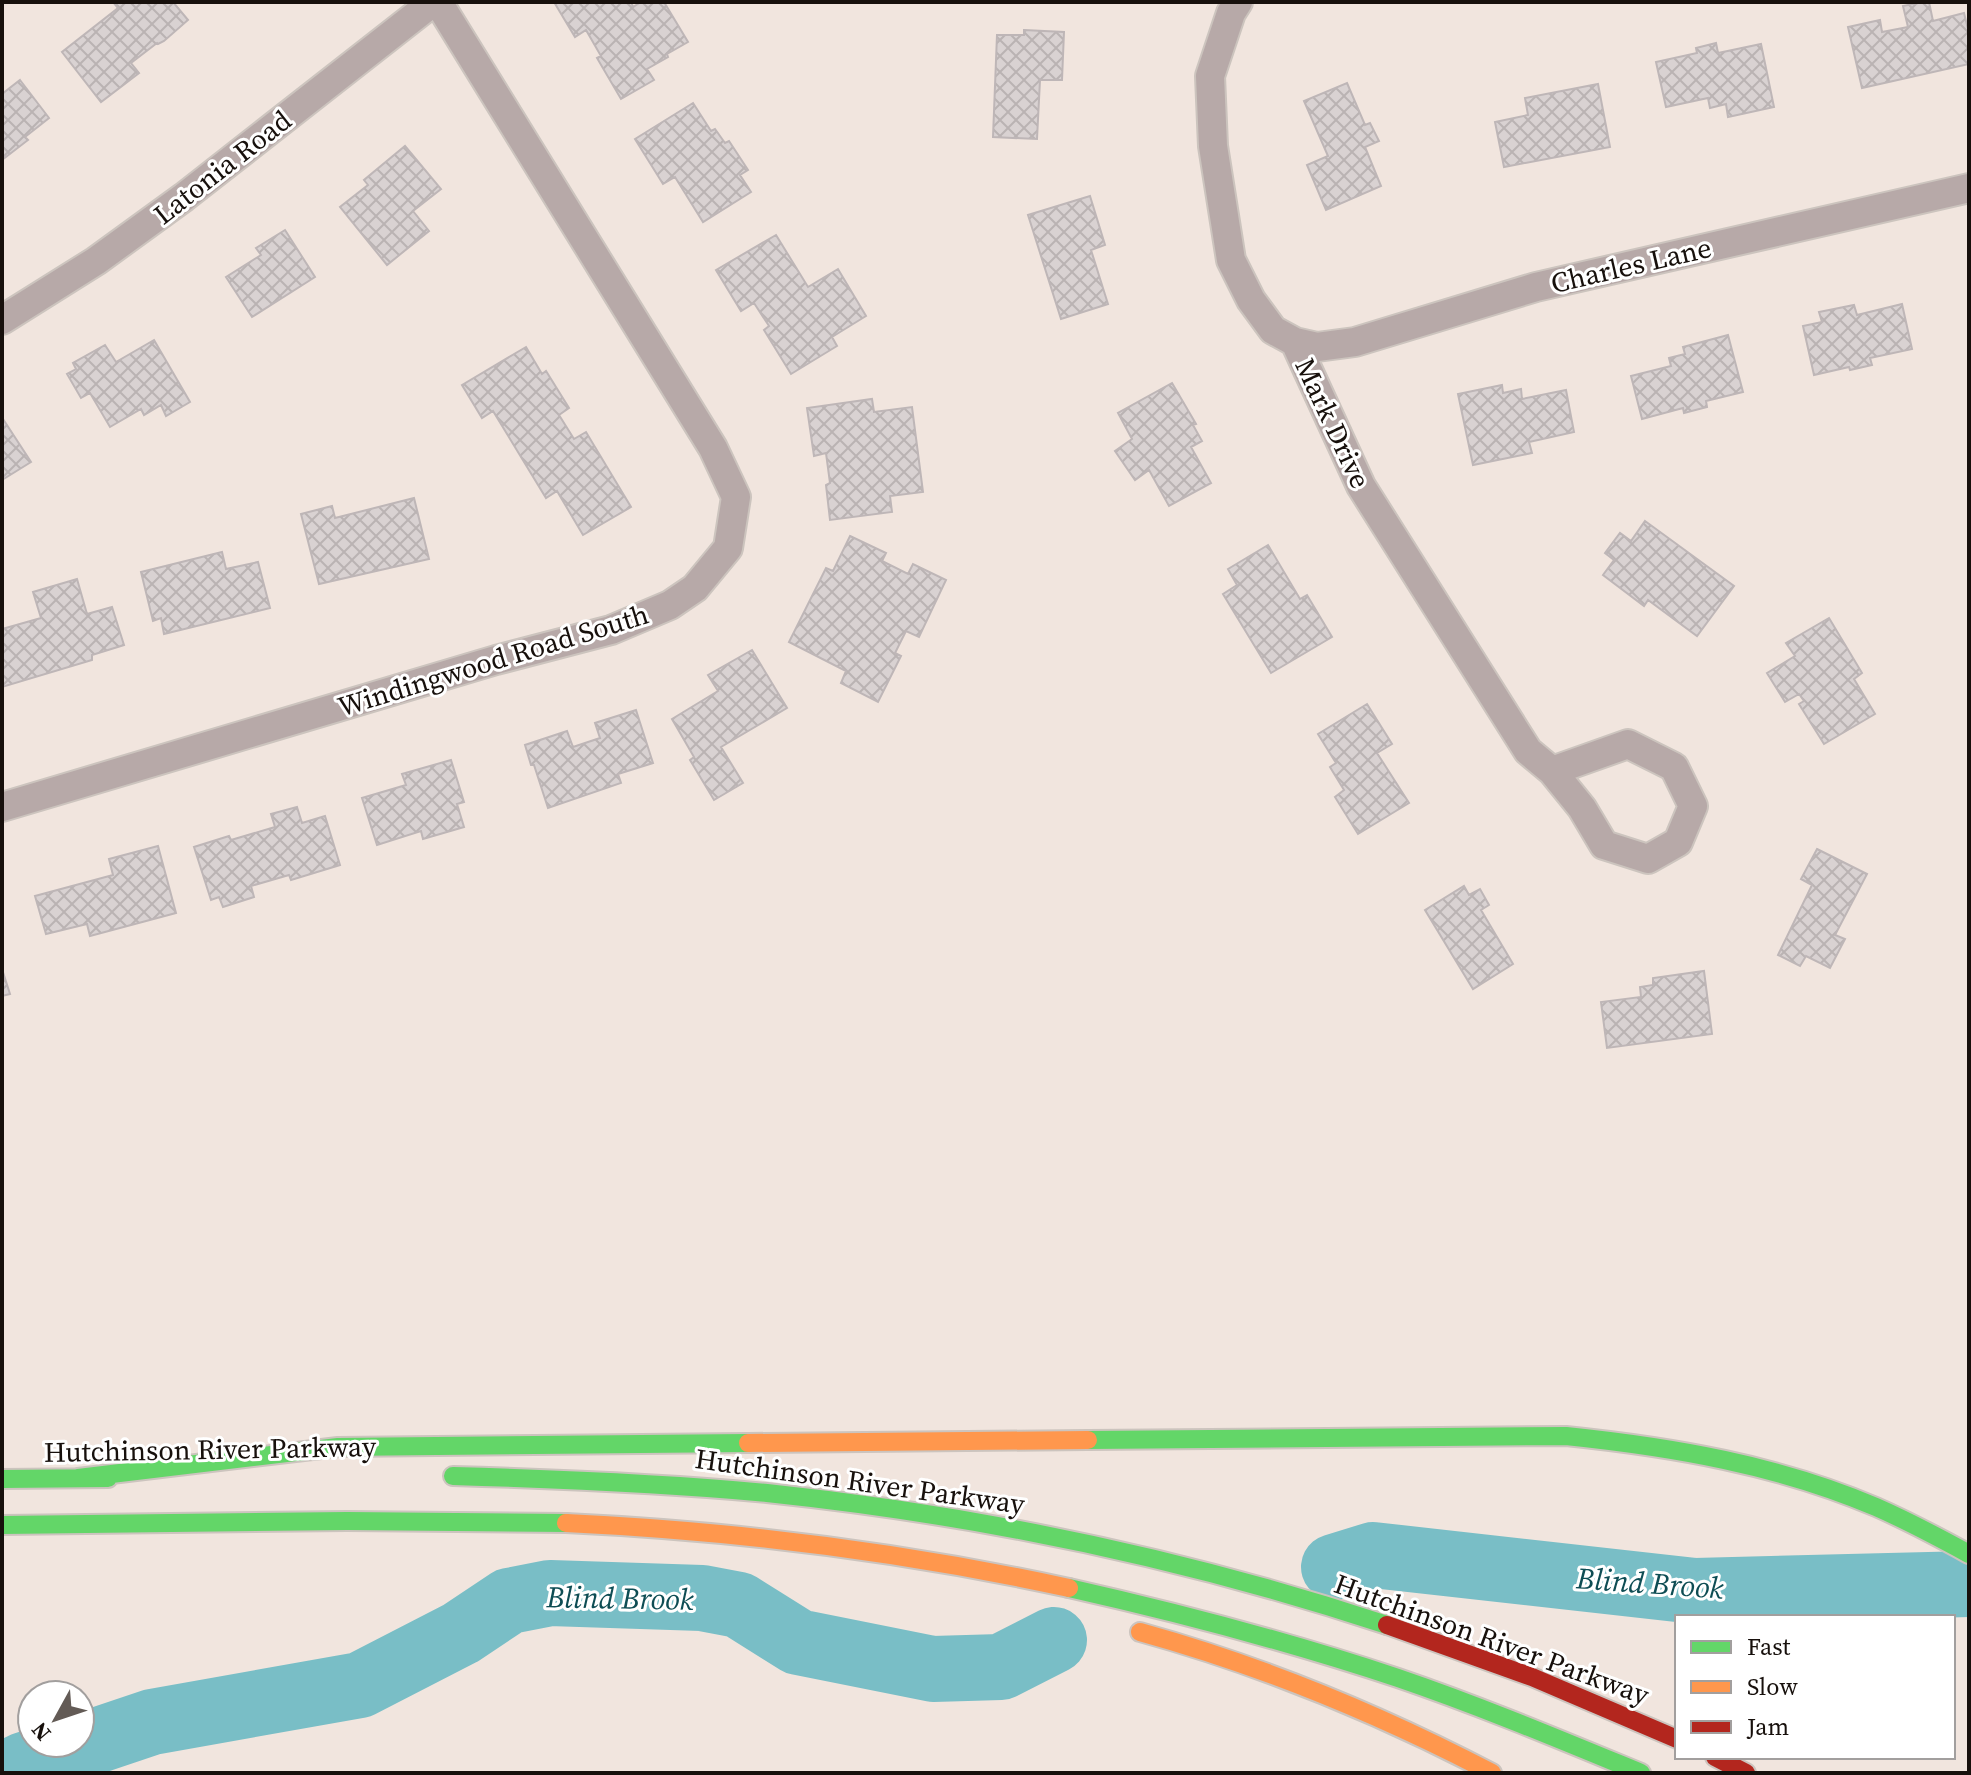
<svg xmlns="http://www.w3.org/2000/svg" width="1971" height="1775" font-family="'Source Serif 4',serif">
  <style>
    .lines { fill: none; stroke-linecap: round; stroke-linejoin: round }
    .river { stroke: #79bec6; stroke-width: 66 }
    .building { fill: url(#building-cross-hatch); stroke: #beb6b7; stroke-width: 2 }
    .street-casing { stroke: #ccc4be; stroke-width: 32 }
    .fast-casing { stroke: #ccc4be; stroke-width: 22 }
    .slow-casing { stroke: #ccc4be; stroke-width: 22 }
    .jam-casing { stroke: #ccc4be; stroke-width: 22 }
    .street { stroke: #b7a9a8; stroke-width: 28 }
    .fast { stroke: #63d668; stroke-width: 18 }
    .slow { stroke: #ff974d; stroke-width: 18 }
    .jam { stroke: #b3261e; stroke-width: 18 }
    .labels { text-anchor: middle; dominant-baseline: central; stroke-width: 6; stroke-linejoin: round; paint-order: stroke }
    .street-label { font-size: 28px; fill: #17100c; stroke: #fff }
    .water-label { font-size: 30px; font-style: italic; fill: #0e4d54; stroke: #fff }
  </style>
  <defs>
    <pattern id="building-cross-hatch" width="8" height="8" patternUnits="userSpaceOnUse" patternTransform="scale(2)"><rect width="8" height="8" fill="#d9d2d2"/><path d="M0 0l8 8M0 8l8-8" fill="none" stroke="#bab3b3"/></pattern>
  </defs>
  <rect width="100%" height="100%" fill="#f1e5de"/>
  <g class="lines">
    <!-- river -->
    <path class="river" d="M1334 1567 1373 1555 1695 1591 1969 1584
      M8 1773 24 1765 152 1722 360 1685 461 1633 509 1601 550 1593 702 1598 739 1605 798 1642 933 1669 1001 1667 1054 1640"/>
  </g>
  <!-- building -->
  <path class="building" d="M113 2H173L188 20 164 41 158 44 157 43 131 63 139 73 101 102 62 52 118 8Z
    M554 2H631L633 7 641 2H664L688 42 667 54 668 57 647 69 654 80 621 99 597 58 601 56 586 30 575 37Z
    M1923 2H1929L1933 21 1964 13 1969 33V64L1862 88 1848 27 1880 20 1882 32 1908 27 1903 6Z
    M1024 30 1064 32 1062 80H1040L1037 139 993 137 997 35H1024Z
    M1716 43 1718 53 1761 44 1774 107 1728 117 1726 104 1710 108 1708 98 1666 107 1656 62 1697 53 1696 48Z
    M20 80 49 118 25 137 28 140 2 160V94Z
    M1347 83 1365 125 1370 123 1379 141 1365 147 1381 186 1326 210 1307 165 1328 156 1304 101Z
    M1598 84 1610 147 1504 167 1495 122 1528 115 1525 98Z
    M693 103 711 131 715 129 725 143 729 141 748 170 740 175 751 192 703 222 675 177 663 184 635 139Z
    M405 146 441 189 413 211 429 231 387 265 340 207 368 185 364 180Z
    M1090 196 1105 245 1091 250 1108 304 1061 319 1028 215Z
    M285 230 315 277 252 317 226 277 261 255 256 248Z
    M776 235 808 287 838 269 866 316 832 337 837 346 791 374 764 330 769 326 754 303 741 311 716 270Z
    M1902 304 1912 349 1870 358 1872 365 1850 370 1849 367 1814 375 1803 326 1822 322 1819 312 1854 305 1857 315Z
    M1728 335 1743 392 1706 401 1707 407 1684 413 1683 408 1642 419 1631 376 1671 366 1669 358 1685 354 1683 347Z
    M154 340 190 402 166 416 161 405 144 415 141 409 110 427 90 393 81 398 67 374 76 369 73 363 105 345 116 362Z
    M526 347 542 374 546 371 569 408 559 415 574 439 586 432 631 507 583 535 557 491 546 498 493 411 482 418 462 385Z
    M1172 383 1196 424 1193 425 1202 441 1191 447 1211 483 1169 506 1149 470 1135 480 1115 451 1132 439 1118 413Z
    M1502 385 1503 393 1521 389 1522 399 1566 390 1574 432 1529 442 1532 453 1473 465 1458 394Z
    M872 399 874 412 912 407 923 492 890 496 892 512 830 520 826 485 830 483 826 453 814 456 807 408Z
    M2 419H3L31 462 2 480Z
    M414 498 429 559 319 584 301 514 332 506 335 518Z
    M1645 521 1734 586 1697 636 1648 600 1644 606 1603 575 1614 560 1605 553 1620 533 1631 541Z
    M850 536 886 553 882 561 908 574 913 564 946 580 919 637 906 631 895 653 901 656 878 702 841 683 846 671 789 642 826 568 833 571Z
    M1268 545 1300 599 1307 595 1332 637 1271 673 1223 594 1237 585 1228 569Z
    M222 552 226 569 258 562 270 608 164 634 161 618 153 621 141 572Z
    M77 579 87 614 112 607 124 645 92 655V660L2 687V629L41 618 33 592Z
    M1829 618 1862 673 1854 679 1875 714 1824 744 1799 704 1804 701 1799 694 1785 702 1767 673 1795 656 1786 643Z
    M752 650 787 708 721 747 743 783 714 800 690 760 694 757 672 719 718 691 708 675Z
    M1367 704 1392 744 1377 753 1409 803 1358 834 1335 797 1344 790 1330 767 1336 763 1318 734Z
    M636 710 653 763 618 774 621 783 548 808 534 765H531L525 745 567 731 573 747 600 738 595 723Z
    M451 760 464 802 457 804 464 827 423 839 421 831 377 845 362 798 406 785 402 774Z
    M297 807 302 823 325 816 340 865 291 880 289 875 251 886 254 897 223 907 219 897 211 900 194 847 229 836 231 840 275 827 271 814Z
    M158 846 176 913 90 936 87 924 46 934 35 896 113 875 109 859Z
    M1817 849 1867 874 1835 935 1845 939 1830 968 1806 956 1800 966 1778 955 1812 885 1801 879Z
    M1464 886 1469 895 1480 889 1489 905 1481 910 1513 964 1473 989 1425 910Z
    M2 969 10 994 2 996Z
    M1704 971 1712 1034 1607 1048 1601 1002 1641 997 1640 987 1653 985V978Z"/>
  <g class="lines">
    <!-- street casing -->
    <g class="street-casing">
      <path id="street" d="M1238 2 1231 13 1210 76 1213 146 1231 260 1251 300 1273 330 1295 342 1361 486 1528 751 1552 771 1582 808 1604 845 1648 859 1678 842 1693 806 1674 767 1628 744 1552 771
        M2 320 96 261 184 197 433 2
        M1295 342 1317 347 1355 342 1536 287 1969 188
        M2 807 496 660 611 630 670 605 695 588 728 548 736 497 713 448 438 2"/>
    </g>
    <!-- fast casing -->
    <g class="fast-casing">
      <path id="fast" d="M1088 1440 1566 1436C1672 1447 1778 1465 1876 1507 1908 1521 1938 1537 1969 1554
        M453 1476C558 1479 662 1483 767 1493 977 1515 1187 1559 1387 1625
        M78 1478 338 1447 748 1443
        M2 1479 108 1478
        M2 1525 347 1521 566 1523
        M1069 1588C1180 1613 1290 1642 1398 1678 1480 1706 1561 1740 1641 1773"/>
    </g>
    <!-- slow casing -->
    <g class="slow-casing">
      <path id="slow" d="M748 1443 1088 1440
        M566 1523C735 1531 904 1552 1069 1588
        M1140 1632C1263 1666 1379 1714 1492 1773"/>
    </g>
    <!-- jam casing -->
    <g class="jam-casing">
      <path id="jam" d="M1387 1625 1532 1677 1677 1739
        M1715 1757 1746 1773"/>
    </g>
    <!-- street -->
    <use href="#street" class="street"/>
    <!-- fast -->
    <use href="#fast" class="fast"/>
    <!-- slow -->
    <use href="#slow" class="slow"/>
    <!-- jam -->
    <use href="#jam" class="jam"/>
  </g>
  <g class="labels">
    <!-- street labels -->
    <g class="street-label">
      <text transform="translate(222 167) rotate(-38)">Latonia Road</text>
      <text transform="translate(1631 265) rotate(-13)">Charles Lane</text>
      <text transform="translate(1333 423) rotate(65)">Mark Drive</text>
      <text transform="translate(493 660) rotate(-17)">Windingwood Road South</text>
      <text transform="translate(210 1449) rotate(-1)">Hutchinson River Parkway</text>
      <text transform="translate(860 1481) rotate(8)">Hutchinson River Parkway</text>
      <text transform="translate(1492 1639) rotate(20)">Hutchinson River Parkway</text>
    </g>
    <!-- water labels -->
    <g class="water-label">
      <text transform="translate(1650 1583) rotate(4)">Blind Brook</text>
      <text transform="translate(620 1598) rotate(1)">Blind Brook</text>
    </g>
  </g>
  <!-- border -->
  <rect width="1971" height="1775" fill="none" stroke="#17100c" stroke-width="8"/>
  <!-- legend -->
  <rect x="1675" y="1615" width="280" height="144" fill="#ffffff" stroke="#a29f9e" stroke-width="2"/>
  <rect x="1691" y="1641" width="40" height="12" fill="#63d668" stroke="#a29f9e" stroke-width="2"/>
  <text x="1747" y="1655" font-size="24" fill="#17100c">Fast</text>
  <rect x="1691" y="1681" width="40" height="12" fill="#ff974d" stroke="#a29f9e" stroke-width="2"/>
  <text x="1747" y="1695" font-size="24" fill="#17100c">Slow</text>
  <rect x="1691" y="1721" width="40" height="12" fill="#b3261e" stroke="#a29f9e" stroke-width="2"/>
  <text x="1747" y="1735" font-size="24" fill="#17100c">Jam</text>
  <!-- north arrow -->
  <g transform="translate(56 1719) rotate(230)"><circle r="38" fill="#ffffff" stroke="#a29f9e" stroke-width="2"/>
  <path d="M0-6L14 30L0 20L-14 30Z" fill="#635b56"/>
  <text y="-12" font-size="22" font-weight="bold" text-anchor="middle" fill="#17100c">N</text>
  </g>
</svg>
